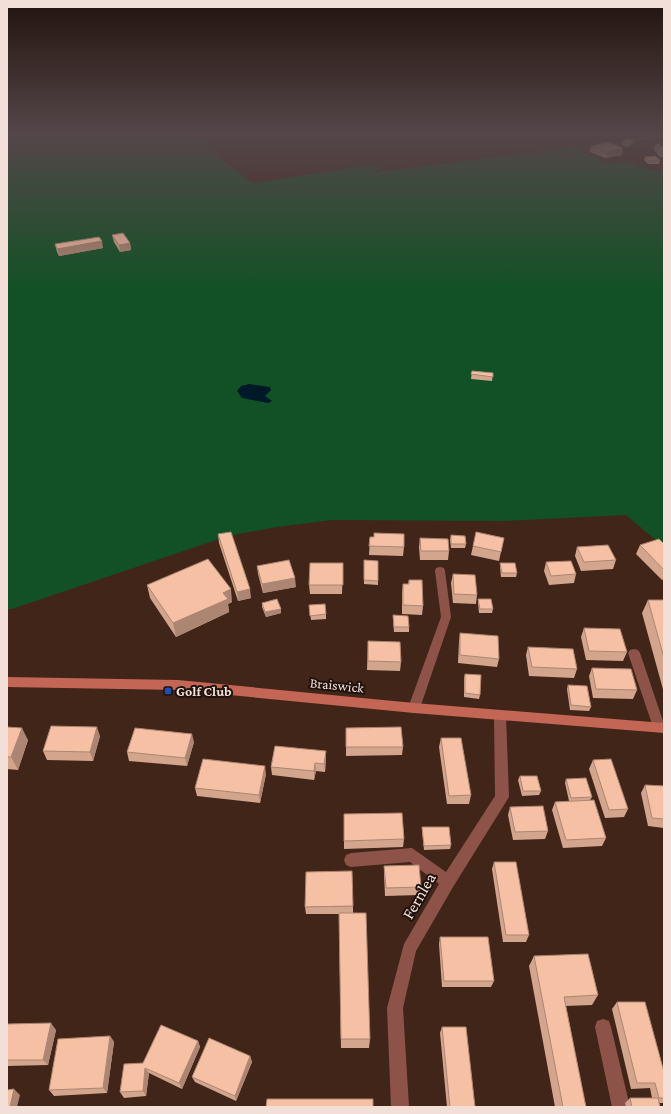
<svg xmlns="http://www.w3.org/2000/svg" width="671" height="1114" font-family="'Crimson Pro',serif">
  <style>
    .green { fill: #125125 }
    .water { fill: #001929 }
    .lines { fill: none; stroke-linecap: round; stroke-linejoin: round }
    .street { fill: #8e5348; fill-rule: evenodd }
    .secondary { fill: #c46655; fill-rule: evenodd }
    .wall { fill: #d3a58c }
    .shaded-wall { fill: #ac8672 }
    .building { fill: #f5c0a3; stroke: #ac8672 }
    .transit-dot { fill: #1a4fb4; stroke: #1f120c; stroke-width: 1.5 }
    .labels { text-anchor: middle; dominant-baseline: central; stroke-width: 4; stroke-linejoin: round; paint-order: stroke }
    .street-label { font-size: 14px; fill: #f2dfd7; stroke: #1f120c }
    .poi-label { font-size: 14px; font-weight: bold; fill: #f2dfd7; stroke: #1f120c; text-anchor: start }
    .near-street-label { font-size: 17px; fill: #f2dfd7; stroke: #1f120c }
  </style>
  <rect width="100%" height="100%" fill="#412519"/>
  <!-- green -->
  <path class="green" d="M7 134H201L212 151 252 183 358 167 384 166 370 173 574 147 604 162 611 163 626 161 641 167 664 173V547L626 515 504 521 332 520 277 527 228 536 12 609H7Z"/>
  <!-- water -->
  <path class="water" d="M249 384 270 387 271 390 265 396 272 401 268 403 242 398 237 391 241 386Z"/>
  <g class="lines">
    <!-- street -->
    <path class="street" d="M664 135V137L607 144 605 143Z
      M440 567 444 568 445 571 451 617 420 708 418 712 414 713 410 712 408 708 441 617 435 571 436 568Z
      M634 649 638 650 640 653 664 724 663 731 659 732 655 731 653 727 628 653 630 650Z
      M500 710 504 711 506 715 509 797 453 887 416 951 403 1008 409 1107H391L387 1008 404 944 439 884 410 862 351 867 346 865 344 860 346 855 351 853 412 848 446 872 495 796 494 715 496 711Z
      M603 1019 609 1021 611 1027 630 1107H612L595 1027 597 1021Z"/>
    <!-- secondary -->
    <path class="secondary" d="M7 677 178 680 414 703 664 723V733L414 713 178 690 7 687Z"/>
  </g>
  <!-- wall -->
  <path class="wall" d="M633 140V143L629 147 621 145 622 142Z
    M656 144 661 147H664V157H660L654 150Z
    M591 146 622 155 605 158 590 152Z
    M645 157 660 160 659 164H648L644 160Z
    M112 235 130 243 131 250 120 252 114 242Z
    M55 244 103 248 59 256 57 252Z
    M472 371 493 373 492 381 471 379Z
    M218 534 251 598 238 601 219 543Z
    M451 535 466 544 465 548H451L450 540Z
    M370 537 404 547 403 556 369 555Z
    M420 538 449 551 448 560H420L419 547Z
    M504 538 499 561 471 555 473 546Z
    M664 544V579L662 580 636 554 640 545Z
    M577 547 616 560 613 569 581 571 575 556Z
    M364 560 378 561V585L364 584Z
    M546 562 576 574 574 583 549 585 544 571Z
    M343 563 342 594H310L309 585Z
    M500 563 517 573 516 577H501L500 567Z
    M257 566 296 587 263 593 258 574Z
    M453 574 477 595 476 604 453 603 451 583Z
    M409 580 423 606 422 615 402 614V593L403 584H408Z
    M147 585 232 602 228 604 229 612 176 637 150 598Z
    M478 599 493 609 492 613H479L478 603Z
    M648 600H664V693L642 613Z
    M262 603 281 613 266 617 262 607Z
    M309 605 326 614V619L311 620Z
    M393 615 409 627V632H394L393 620Z
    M584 628 627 652 623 661 586 660 581 637Z
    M460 633 499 659 497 667 458 663 459 641Z
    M368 641 401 662 400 671 367 670Z
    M528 647 577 669 574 678 529 676 526 655Z
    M592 668 637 690 633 699 593 698 589 676Z
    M465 674 480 695 479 699 464 697V678Z
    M568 685 591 707 589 711 570 710 567 689Z
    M7 727 28 740 18 770 7 769Z
    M346 728 403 747 402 755 346 756Z
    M100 736 93 761 47 760 43 751Z
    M441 738 471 795 469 804H447L439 747Z
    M194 742 187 766 129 761 127 752Z
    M326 759 325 772 316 771 314 780 272 775 271 767Z
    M593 760 628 809 624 817 605 818 589 769Z
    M266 774 260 803 197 796 195 788Z
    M520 776 541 791 539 795 522 796 518 780Z
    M566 779 592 797 590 800 606 838 602 846 563 848 552 810 555 802 569 801 565 783Z
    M645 785 664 786V828L648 826 641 793Z
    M510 807 548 831 545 839 513 840 508 815Z
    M344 814 404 839 403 847 344 849Z
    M422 827 451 845 450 849 424 850 422 831Z
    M494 862 529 935 526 942H503L492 869Z
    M384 866 421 887 419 895 385 896 384 874Z
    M353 906V913L370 1039 369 1048H341L339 914H306L305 907Z
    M440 937 494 981 491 987H442L439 944Z
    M534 956 598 995 592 1005 565 1006 586 1107H555L529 966Z
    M617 1002 664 1072V1103H659L660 1107H626L625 1103 630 1098H652L650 1088 631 1089 612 1009Z
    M7 1024 56 1030 48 1065 7 1066Z
    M442 1027 475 1107H447L440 1033Z
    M110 1036 114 1042 107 1093 54 1096 49 1090Z
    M198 1041 200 1047 182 1089 149 1073 146 1096 124 1098 120 1092 143 1063Z
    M250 1056 252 1062 236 1101 195 1082 192 1077Z"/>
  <!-- shaded-wall -->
  <path class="shaded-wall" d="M633 140V143L629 147 630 144Z
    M623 148 622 155 605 158 607 152Z
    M102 241 103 248 59 256 57 249Z
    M130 243 131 250 120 252 119 245Z
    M664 574V579L662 580Z
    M295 578 296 587 263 593 262 584Z
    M231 589 232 602 228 604 229 612 176 637 173 623 223 593Z
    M250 589 251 598 238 601 237 592Z
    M281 609V613L266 617 265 612Z
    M97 727 100 736 93 761 90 752Z
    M22 728 28 740 18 770 11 757Z
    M192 734 194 742 187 766 185 758Z
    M326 751V759L325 772 324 764Z
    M315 763 316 771 314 780V771Z
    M265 766 266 774 260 803 259 795Z
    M51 1023 56 1030 48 1065 43 1060Z
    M110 1036 114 1042 107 1093 103 1088Z
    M198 1041 200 1047 182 1089 179 1083Z
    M250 1056 252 1062 236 1101 235 1096Z
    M145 1068 149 1073 146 1096 143 1091Z
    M14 1089 20 1095 17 1107H10Z"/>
  <!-- building -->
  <path class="building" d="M626 139 633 140 630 144 622 142Z
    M608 142 623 148 607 152 591 146Z
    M656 144H659L661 147H664V151H661Z
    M655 156 660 160 649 161 645 157Z
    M123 233 130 243 119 245 112 235Z
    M99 237 102 241 57 249 55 244Z
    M472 371 493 373V377L471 374Z
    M231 532 250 589 237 592 218 534Z
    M476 532 504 538 501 552 473 546Z
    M374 533 404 534V547L369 546 370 537H374Z
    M451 535 465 536 466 544H451Z
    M420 538 448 539 449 551H421Z
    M659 539 664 544V570L640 545Z
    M608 545 616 560 584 562 577 547Z
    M208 559 231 589 223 593 228 599 173 623 147 585Z
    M289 560 295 578 262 584 257 566Z
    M364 560 378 561V581L364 580Z
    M571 561 576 574 551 576 546 562Z
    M310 563H343V585H309Z
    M500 563H515L517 573H502Z
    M453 574 475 575 477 595 454 594Z
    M409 580H422L423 606 403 605V584H409Z
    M277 599 281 609 265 612 262 603Z
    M478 599H491L493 609H480Z
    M648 600H664V658Z
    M325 604 326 614 310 616 309 605Z
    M393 615 408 616 409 627H394Z
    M584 628 620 629 627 652 589 651Z
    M460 633 498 636 499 659 460 655Z
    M368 641 400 642 401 662 368 661Z
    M528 647 573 649 577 669 532 667Z
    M592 668 631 669 637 690 596 689Z
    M465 674 481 675 480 695 465 693Z
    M568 685 587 686 591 707 571 705Z
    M51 726 97 727 90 752 43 751Z
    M7 727 22 728 11 757H7Z
    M401 727 403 747H346V728Z
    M135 728 192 734 185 758 127 752Z
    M441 738H461L471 795 449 796Z
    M275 746 326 751 324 764 315 763 314 771 271 767Z
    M203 759 265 766 259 795 195 788Z
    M611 759 628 809 609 810 593 760Z
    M520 776H537L541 791H523Z
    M586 778 592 797 571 798 566 779Z
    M645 785 664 786V819L652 818Z
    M594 800 606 838 566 840 555 802Z
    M543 806 548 831 515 832 510 807Z
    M402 813 404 839 344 841V814Z
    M422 827H449L451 845 424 846Z
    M494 862H516L529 935H506Z
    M419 865 421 887 386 888 384 866Z
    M352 871 353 906 305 907 306 872Z
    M339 913H366L370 1039H341Z
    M440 937H488L494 981H444Z
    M588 954 598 995 564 997 586 1107H563L534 956Z
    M617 1002H645L664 1072V1098H659L655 1083H637Z
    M51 1023 43 1060H7V1024Z
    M161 1025 198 1041 179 1083 145 1068 143 1091 120 1092 124 1064 143 1063Z
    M442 1027H466L475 1107H450Z
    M110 1036 103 1088 49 1090 58 1039Z
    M209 1038 250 1056 235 1096 192 1077Z
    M14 1089 10 1107H7V1090Z
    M630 1098H658L660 1107H632Z
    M267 1099H373V1107H266Z"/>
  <!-- sky -->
  <linearGradient id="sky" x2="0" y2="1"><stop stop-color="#24140e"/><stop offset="0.46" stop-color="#544649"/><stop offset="1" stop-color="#544649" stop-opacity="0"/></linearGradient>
  <rect width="671" height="290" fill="url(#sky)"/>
  <!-- markers -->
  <rect class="transit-dot" x="164" y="687" width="8" height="8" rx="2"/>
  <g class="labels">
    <!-- street labels -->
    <g class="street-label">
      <text transform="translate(337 685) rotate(6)">Braiswick</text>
    </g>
    <!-- poi labels -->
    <g class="poi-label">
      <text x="176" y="691">Golf Club</text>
    </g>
    <!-- near-street labels -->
    <g class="near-street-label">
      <text transform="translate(419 896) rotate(-60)">Fernlea</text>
    </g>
  </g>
  <!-- border -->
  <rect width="671" height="1114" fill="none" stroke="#f2dfd7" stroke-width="16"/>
</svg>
